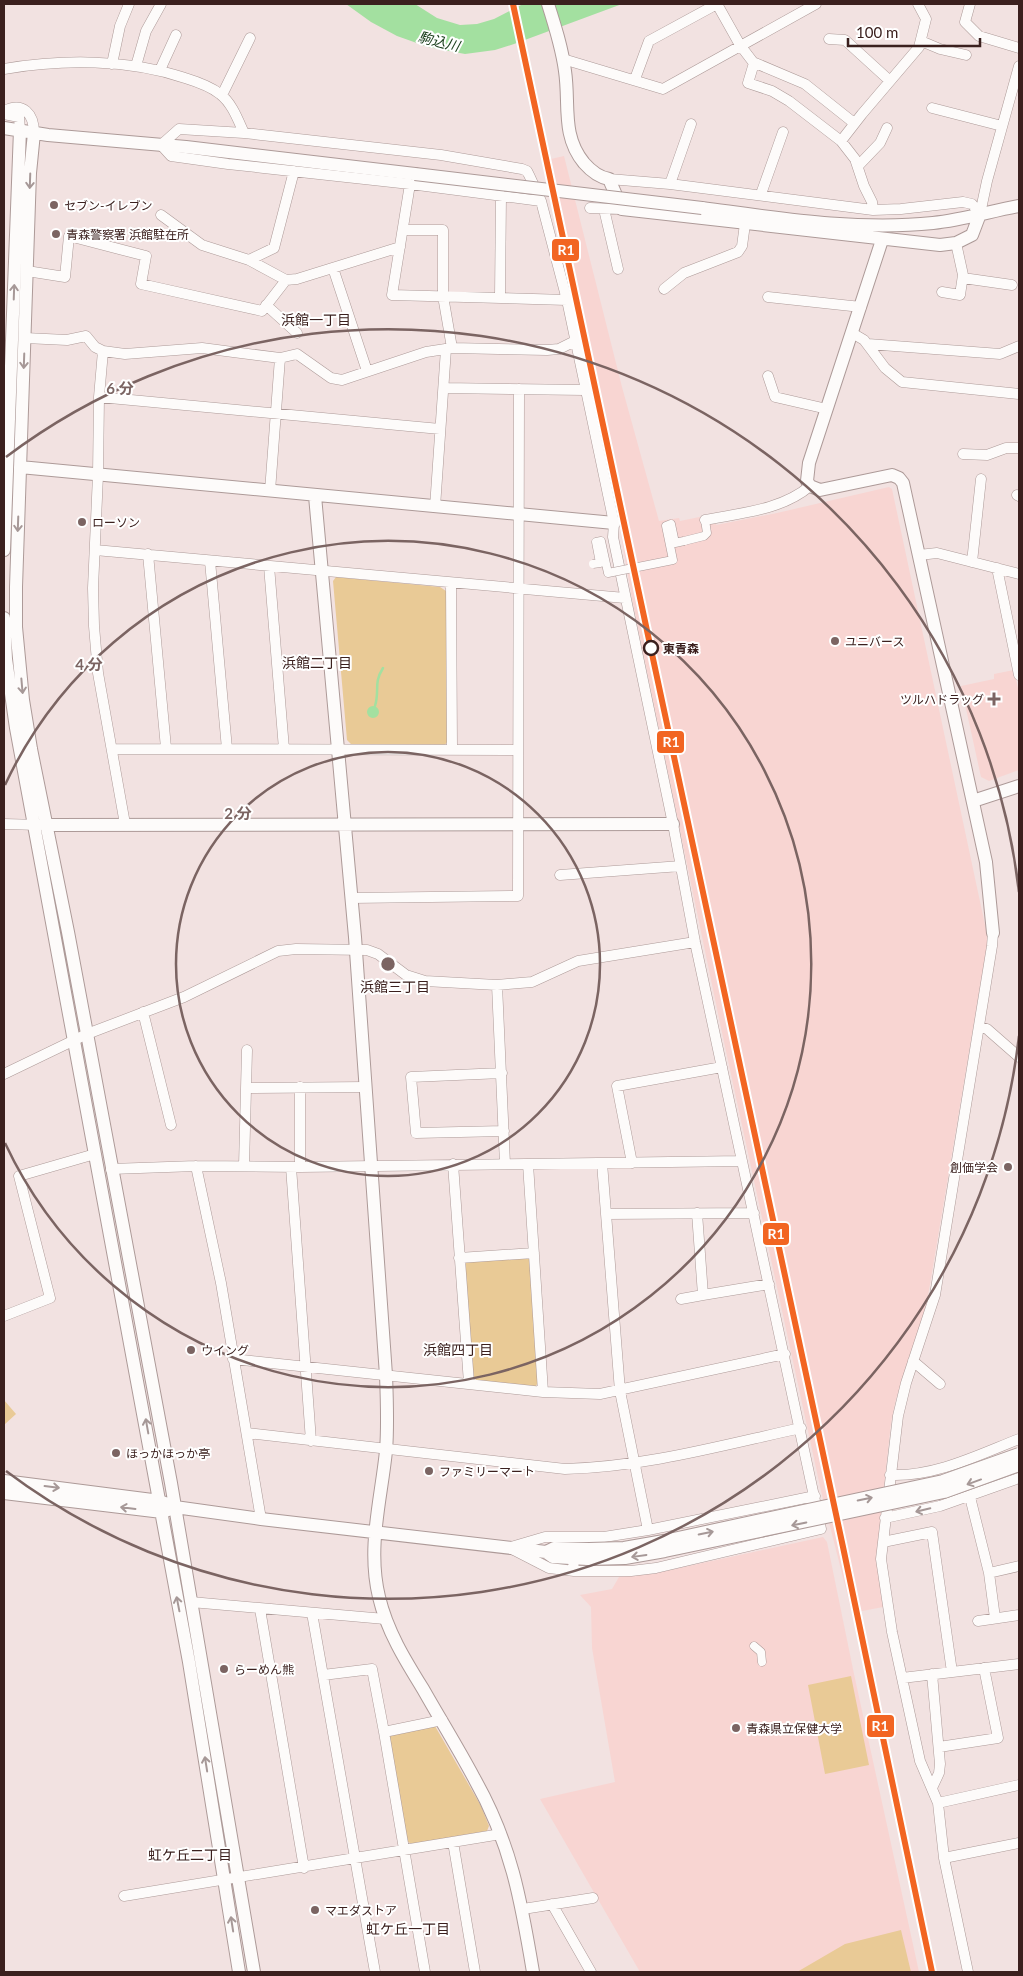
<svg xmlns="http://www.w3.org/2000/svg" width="1023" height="1976" font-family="Lato,'Noto Sans JP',sans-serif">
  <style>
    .built { fill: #f8d5d2 }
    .green { fill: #e9ca96 }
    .water { fill: #a3e0a0 }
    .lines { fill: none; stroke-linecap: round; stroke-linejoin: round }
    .stream { stroke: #a3e0a0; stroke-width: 2.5 }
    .pedestrian-casing { stroke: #ad9a98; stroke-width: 9 }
    .minor-casing { stroke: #ad9a98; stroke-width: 11 }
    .tertiary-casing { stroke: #ad9a98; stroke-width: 14 }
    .pedestrian { stroke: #fdfbfa; stroke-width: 8 }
    .minor { stroke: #fdfbfa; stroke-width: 10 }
    .tertiary { stroke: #fdfbfa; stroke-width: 12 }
    .rail-casing { stroke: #ccc6c6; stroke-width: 4.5 }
    .rail { stroke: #fff; stroke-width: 2.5; stroke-dasharray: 8; stroke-linecap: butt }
    .pedestrian-bridge-casing { stroke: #ad9a98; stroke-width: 9; stroke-linecap: butt }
    .tertiary-bridge-casing { stroke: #ad9a98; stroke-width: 14; stroke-linecap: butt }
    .pedestrian-bridge { stroke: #fdfbfa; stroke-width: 8 }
    .tertiary-bridge { stroke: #fdfbfa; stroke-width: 12 }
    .rail-1-casing { stroke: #fff; stroke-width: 10 }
    .rail-1 { stroke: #f26522; stroke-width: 6 }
    .oneway { stroke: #a69897 }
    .ring { fill: none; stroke: #7b6462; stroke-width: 2.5 }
    .poi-dot { fill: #7b6462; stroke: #fff; stroke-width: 2 }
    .stop-dot { fill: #fff; stroke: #3b201e; stroke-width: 2.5 }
    .labels { text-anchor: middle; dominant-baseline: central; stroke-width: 4; stroke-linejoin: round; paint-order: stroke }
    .poi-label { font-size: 12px; fill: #3b201e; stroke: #fff; text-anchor: start }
    .stop-label { font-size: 12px; font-weight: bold; fill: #3b201e; stroke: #fff; text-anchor: start }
    .water-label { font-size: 14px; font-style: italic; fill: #163b18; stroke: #fff }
    .neighbourhood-label { font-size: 14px; fill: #3b201e; stroke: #fff }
    .centre { fill: #7b6462; stroke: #fff; stroke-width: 2.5 }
    .ring-label { font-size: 15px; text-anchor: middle; font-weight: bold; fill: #7b6462; stroke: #fff; stroke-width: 4; stroke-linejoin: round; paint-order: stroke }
    .line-badge { stroke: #fff; stroke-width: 2 }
    .badge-label { font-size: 14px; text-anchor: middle; font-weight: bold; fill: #fff }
  </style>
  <rect width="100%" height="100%" fill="#f2e2e1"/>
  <!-- built -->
  <path class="built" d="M564 156 622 387 659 521 679 518 680 521 714 514 716 525 777 513 889 487 892 489 988 939 926 1308 896 1399 891 1423 877 1552 883 1607 852 1613 821 1491 721 1028 632 599 613 489 542 161Z
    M1014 670 1019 693V770L989 781 981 777 961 686 994 679V674Z
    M823 1537 827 1542 854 1674 919 1972H640L540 1799 615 1782 592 1648 591 1607 580 1595 612 1589 619 1577 656 1573Z"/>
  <!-- green -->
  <path class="green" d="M336 577 440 587 446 591 448 741 444 746 352 745 347 740 333 581Z
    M527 1257 530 1260 538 1383 535 1387 476 1380 473 1376 464 1265 468 1261Z
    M4 1400 16 1414 4 1425Z
    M851 1676 869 1765 825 1774 808 1685Z
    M435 1726 481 1806 489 1826 487 1831 411 1844 406 1840 389 1738 393 1733Z
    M901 1930 911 1972H797L845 1944Z"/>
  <!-- water -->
  <path class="water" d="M346 4H415L437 18 460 25 477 24 494 19 523 4H622L514 44 495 50 465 54 428 47 397 36 371 22Z
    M367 712a6 6 0 1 1 12 0a6 6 0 1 1-12 0Z"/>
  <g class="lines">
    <!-- stream -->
    <path class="stream" d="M375 706C380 690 373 684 383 668"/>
    <!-- pedestrian casing -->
    <g class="pedestrian-casing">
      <path id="pedestrian" d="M684 541 704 536 707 533 705 520
        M754 1646 761 1652 762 1662"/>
    </g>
    <!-- minor casing -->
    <g class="minor-casing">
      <path id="minor" d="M717 4 740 45 753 62 805 84 854 123
        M970 4 965 22 979 36 1019 48
        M829 39 845 40 890 81
        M921 41 940 49 966 55
        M563 59 663 89 816 4
        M754 63 748 83 772 91 789 101 841 141
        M112 64 120 26 129 4
        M136 66 146 31 161 4
        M4 69C63 59 128 59 185 78 198 82 210 86 220 94 232 103 238 120 244 133
        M160 70 176 35
        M635 79 649 41 717 4
        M222 95 250 38
        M932 108 1002 126
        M4 111C23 101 34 114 34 133
        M4 114 19 117 20 130
        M858 166 880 143 887 128
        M609 179 670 184 873 210 901 209 963 202 972 204 980 214
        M410 184 392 295 567 300
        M670 184 691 124
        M761 194 783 132
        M541 201 410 184 228 164 171 156 161 145 179 129 244 133 441 155 522 169 527 171 530 177 541 201 567 300 614 523 613 537 673 824 695 942 821 1529 656 1568 631 1571H574L573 1559
        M590 208 622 209
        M604 209 618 269
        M873 210 872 202 864 186 855 159 841 141 862 114 919 47 926 19 918 4
        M980 214 987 181 1019 66
        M161 215 202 245 249 260 286 280 297 279 400 247
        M403 230H443V296L452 348
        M249 260 274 248 294 171
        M333 268 367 371
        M27 271 65 277 69 236 146 256 141 284 262 311 286 280
        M963 278 1012 285
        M664 289 684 273 738 252 742 246 745 224
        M942 292 960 295 963 275 956 243
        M500 297 501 195
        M768 297 861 307
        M266 305 297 333
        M852 333 864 340 885 368 902 382 1019 394
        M25 338 67 340 86 336 95 347 103 351 125 354 202 348 280 358 297 354 331 378 342 380 426 352 452 348 547 350 559 349 575 341
        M868 344 1000 354 1019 346
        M103 351 99 397 98 475 93 588 94 626 98 673 125 824
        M768 376 775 397 827 409
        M444 388 585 390
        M99 397 440 429
        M963 454 987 455 1006 448H1019
        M270 491 280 358
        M1017 495 1019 496
        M435 507 446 349
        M705 520C741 513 782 510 810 486
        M95 550 625 598
        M148 554 166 748
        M919 555 937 553 1019 574
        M210 561 227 749
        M972 562 981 479
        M269 566 284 749
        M997 568 1019 675
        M451 583 452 749
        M113 749 518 750
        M4 824 40 825
        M560 875 681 866
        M351 898 518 896 519 389
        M497 985 505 1164
        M143 1012 171 1125
        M980 1027 987 1029 1019 1057
        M502 1073 411 1077 416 1133 504 1131
        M4 1074 87 1034 184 997 278 951 296 949 367 950 378 954 406 975 425 981 497 985 532 982 578 961 695 942
        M300 1087V1167
        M246 1088 366 1087
        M602 1163 620 1391 648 1530 815 1496
        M632 1163 617 1086 722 1067
        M453 1164 469 1383
        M528 1164 543 1392
        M196 1166 221 1283 261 1519
        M244 1166 247 1050
        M291 1167 311 1441
        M111 1169 196 1166 300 1167 742 1161
        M697 1213 703 1295 769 1284
        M606 1214 754 1213
        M459 1258 534 1253
        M681 1299 703 1295
        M4 1316 50 1298 19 1176 95 1154
        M233 1359 543 1392 600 1394 785 1354
        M913 1361 940 1384
        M247 1433 565 1469C645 1467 723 1445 801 1428
        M890 1475C935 1477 978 1455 1019 1439
        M970 1497 989 1573 995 1618
        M885 1518 940 1506 1019 1478
        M883 1542 932 1532 952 1672
        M511 1547 545 1537H604L648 1530
        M514 1550 549 1568 574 1571
        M989 1573 1019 1566
        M191 1602 385 1619
        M260 1609 304 1868
        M312 1613 375 1972
        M978 1621 1019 1615
        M323 1675 372 1669 384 1732
        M902 1678 1019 1664
        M939 1747 998 1738 984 1668
        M932 1788 939 1773 940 1764 932 1674
        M938 1803 1019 1785
        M453 1842 475 1972
        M944 1858 1019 1843
        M124 1896 501 1834
        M552 1904 591 1972
        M523 1909 593 1898
        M425 1972 384 1732 442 1720
        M968 1972 944 1858 938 1803 920 1761 892 1632 881 1559 898 1416 906 1383 935 1295 992 946 993 933"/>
    </g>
    <!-- tertiary casing -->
    <g class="tertiary-casing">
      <path id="tertiary" d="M548 4C555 26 562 48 565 71 570 104 561 135 584 163 591 171 598 177 609 179L622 209 940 245 956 243 972 235 980 214
        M4 128 48 135 186 147 415 174
        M34 133 30 173 16 587V627L23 700 31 749 68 932 171 1483 254 1972
        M702 208C778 218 856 231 933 223 963 220 991 211 1019 206
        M882 240 809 463 807 481 810 486 820 490 892 475 899 478 903 483 986 862 993 933
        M20 467 614 523
        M315 496 355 937 386 1375C387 1400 388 1426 386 1451 381 1500 367 1548 379 1597 387 1631 405 1660 423 1689 440 1719 458 1748 474 1778 511 1843 521 1900 533 1972
        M4 550 20 130
        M4 618 6 659 16 728 189 1662 239 1972
        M973 801 1019 786
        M46 825 673 824
        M4 1481 160 1501 175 1507 261 1519 546 1552 553 1557 588 1559
        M4 1493 162 1512 168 1510
        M546 1552 554 1548 589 1549"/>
    </g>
    <!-- pedestrian -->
    <use href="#pedestrian" class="pedestrian"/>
    <!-- minor -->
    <use href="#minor" class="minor"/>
    <!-- tertiary -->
    <use href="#tertiary" class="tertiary"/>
    <!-- rail casing -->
    <g class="rail-casing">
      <path id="rail" d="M572 278 821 1442"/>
    </g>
    <!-- rail -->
    <use href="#rail" class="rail"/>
    <!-- pedestrian-bridge casing -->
    <g class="pedestrian-bridge-casing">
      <path id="pedestrian-bridge" d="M593 564 600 563 596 542 601 541 608 573 673 560 666 526 671 524 675 543 684 541"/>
    </g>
    <!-- tertiary-bridge casing -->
    <g class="tertiary-bridge-casing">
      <path id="tertiary-bridge" d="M415 174 702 208
        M589 1549 624 1548 664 1541 943 1481 1019 1454
        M588 1559 625 1558 665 1551 944 1492 1019 1465"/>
    </g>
    <!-- pedestrian-bridge -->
    <use href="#pedestrian-bridge" class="pedestrian-bridge"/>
    <!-- tertiary-bridge -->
    <use href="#tertiary-bridge" class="tertiary-bridge"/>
    <!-- rail-1 casing -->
    <g class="rail-1-casing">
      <path id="rail-1" d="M513 4 843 1547 932 1972"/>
    </g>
    <!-- rail-1 -->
    <use href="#rail-1" class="rail-1"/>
  </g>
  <!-- one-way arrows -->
  <defs><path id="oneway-shaft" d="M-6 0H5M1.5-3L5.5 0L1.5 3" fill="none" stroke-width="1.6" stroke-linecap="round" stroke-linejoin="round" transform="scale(1.25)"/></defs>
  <g class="oneway">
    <use href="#oneway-shaft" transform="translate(30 181) rotate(92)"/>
    <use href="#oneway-shaft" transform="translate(14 292) rotate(-88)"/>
    <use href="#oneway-shaft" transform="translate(24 361) rotate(92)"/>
    <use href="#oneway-shaft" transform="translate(18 524) rotate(92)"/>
    <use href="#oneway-shaft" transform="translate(22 686) rotate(85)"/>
    <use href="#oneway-shaft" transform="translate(147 1426) rotate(-100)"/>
    <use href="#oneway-shaft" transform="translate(974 1482) rotate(160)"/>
    <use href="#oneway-shaft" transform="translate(52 1487) rotate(7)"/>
    <use href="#oneway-shaft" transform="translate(865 1499) rotate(-12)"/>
    <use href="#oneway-shaft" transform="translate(128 1508) rotate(-173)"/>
    <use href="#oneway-shaft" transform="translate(923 1510) rotate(167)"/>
    <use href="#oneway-shaft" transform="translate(799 1524) rotate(168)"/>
    <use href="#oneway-shaft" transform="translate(706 1533) rotate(-12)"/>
    <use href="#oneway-shaft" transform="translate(639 1556) rotate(172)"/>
    <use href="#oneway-shaft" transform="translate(178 1604) rotate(-101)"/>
    <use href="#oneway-shaft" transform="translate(206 1764) rotate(-99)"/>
    <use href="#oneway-shaft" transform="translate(232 1924) rotate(-99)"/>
  </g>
  <!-- distance rings -->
  <g class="ring">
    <circle cx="388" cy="964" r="212"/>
    <path d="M5 785A423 423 0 1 1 5 1143"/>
    <path d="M1019 1036A635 635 0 0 1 6 1471M6 457A635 635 0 0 1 1019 892"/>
  </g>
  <!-- markers -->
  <g class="poi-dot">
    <circle cx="54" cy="205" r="5"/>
    <circle cx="56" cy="234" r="5"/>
    <circle cx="82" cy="522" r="5"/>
    <circle cx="835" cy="641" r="5"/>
    <path d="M991.5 691.5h5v5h5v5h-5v5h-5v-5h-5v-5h5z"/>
    <circle cx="1008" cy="1167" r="5"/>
    <circle cx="191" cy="1350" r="5"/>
    <circle cx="116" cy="1453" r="5"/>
    <circle cx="429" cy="1471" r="5"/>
    <circle cx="224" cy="1669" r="5"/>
    <circle cx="736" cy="1728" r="5"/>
    <circle cx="315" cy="1910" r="5"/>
  </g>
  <circle class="stop-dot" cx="651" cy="648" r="7"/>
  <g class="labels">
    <!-- poi labels -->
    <g class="poi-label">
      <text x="64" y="205">セブン-イレブン</text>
      <text x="66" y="234">青森警察署 浜館駐在所</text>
      <text x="92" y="522">ローソン</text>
      <text x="845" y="641">ユニバース</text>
      <text x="984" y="699" text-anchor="end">ツルハドラッグ</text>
      <text x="998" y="1167" text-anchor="end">創価学会</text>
      <text x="201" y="1350">ウイング</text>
      <text x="126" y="1453">ほっかほっか亭</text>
      <text x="439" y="1471">ファミリーマート</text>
      <text x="234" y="1669">らーめん熊</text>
      <text x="746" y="1728">青森県立保健大学</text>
      <text x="325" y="1910">マエダストア</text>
    </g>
    <!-- stop labels -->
    <g class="stop-label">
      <text x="663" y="648">東青森</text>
    </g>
    <!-- water labels -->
    <g class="water-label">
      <text transform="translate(439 41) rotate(14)">駒込川</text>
    </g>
    <!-- neighbourhood labels -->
    <g class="neighbourhood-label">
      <text x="316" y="319">浜館一丁目</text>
      <text x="317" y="662">浜館二丁目</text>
      <text x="395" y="986">浜館三丁目</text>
      <text x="458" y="1349">浜館四丁目</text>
      <text x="190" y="1854">虹ケ丘二丁目</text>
      <text x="408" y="1928">虹ケ丘一丁目</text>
    </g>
  </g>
  <circle cx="388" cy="964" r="8" class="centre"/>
  <g class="ring-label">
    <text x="120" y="394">6 分</text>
    <text x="89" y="670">4 分</text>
    <text x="238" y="819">2 分</text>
  </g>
  <g class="line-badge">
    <rect x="551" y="238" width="29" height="24" rx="5" fill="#f26522"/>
    <rect x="656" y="730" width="29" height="24" rx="5" fill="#f26522"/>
    <rect x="762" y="1222" width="28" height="24" rx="5" fill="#f26522"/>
    <rect x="866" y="1714" width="29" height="24" rx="5" fill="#f26522"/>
  </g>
  <g class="badge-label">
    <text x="566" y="255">R1</text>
    <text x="671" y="747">R1</text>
    <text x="776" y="1239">R1</text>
    <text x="880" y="1731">R1</text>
  </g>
  <!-- border -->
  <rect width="1023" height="1976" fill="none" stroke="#3b201e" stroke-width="10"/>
  <!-- scale -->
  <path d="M848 38v8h132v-8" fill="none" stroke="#3b201e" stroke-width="2.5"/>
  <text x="856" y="38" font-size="15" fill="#3b201e" stroke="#ffffff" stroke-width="4" paint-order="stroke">100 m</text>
</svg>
